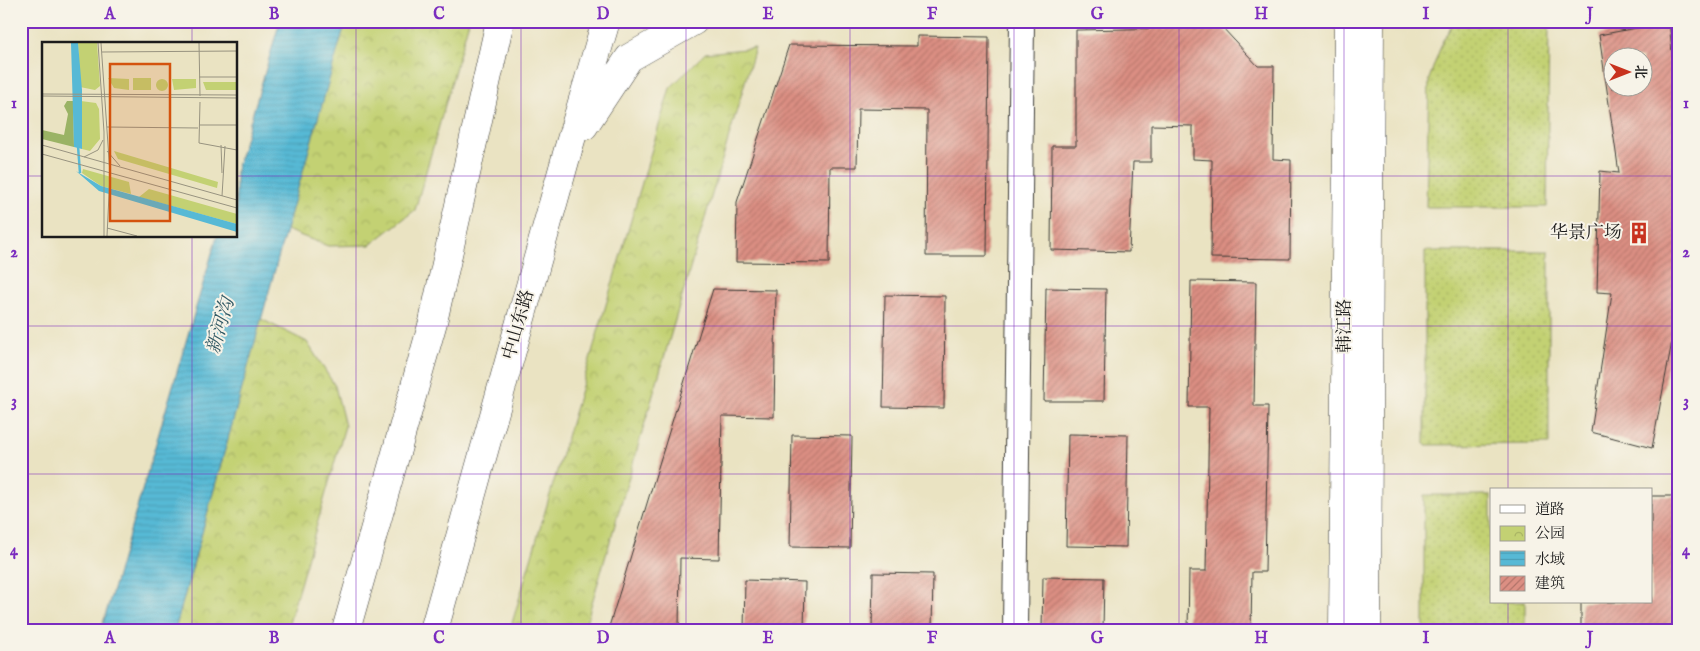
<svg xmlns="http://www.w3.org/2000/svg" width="1700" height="651" font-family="'IM FELL English','Noto Serif SC',serif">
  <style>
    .grass { fill: url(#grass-dots); stroke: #707648 }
    .park { fill: url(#park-crowns); stroke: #707648 }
    .water { fill: url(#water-rules); stroke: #3a6a78 }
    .building { fill: url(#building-hatch); fill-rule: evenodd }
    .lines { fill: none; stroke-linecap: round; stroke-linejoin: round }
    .street-casing { stroke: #3b3a35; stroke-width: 26 }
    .secondary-casing { stroke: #3b3a35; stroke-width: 29 }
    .primary-casing { stroke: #3b3a35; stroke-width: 29 }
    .street { stroke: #fff; stroke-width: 24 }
    .secondary { stroke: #fff; stroke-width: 28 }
    .primary { stroke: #fff; stroke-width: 28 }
    .grid { fill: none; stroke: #7b2cbf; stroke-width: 1; stroke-opacity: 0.55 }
    .labels { text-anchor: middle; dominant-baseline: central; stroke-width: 4; stroke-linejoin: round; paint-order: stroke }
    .poi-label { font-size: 18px; fill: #1c1c1c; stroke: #f7f3e8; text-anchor: end }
    .street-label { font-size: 18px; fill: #1c1c1c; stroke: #f7f3e8 }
    .water-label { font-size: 19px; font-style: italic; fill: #345b66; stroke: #f7f3e8 }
    .inset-river { fill: none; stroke: #57b9d5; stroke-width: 2.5 }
    .inset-road { fill: none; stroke: #989380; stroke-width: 1 }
    .view { fill: #d4530e; fill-opacity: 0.15; stroke: #d4530e; stroke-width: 2.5 }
    .inset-edge { fill: none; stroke: #1c1c1c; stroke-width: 2.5 }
    .neatline { fill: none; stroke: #7b2cbf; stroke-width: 2 }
    .grid-label { font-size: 16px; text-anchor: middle; font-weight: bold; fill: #7b2cbf }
  </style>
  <defs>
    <pattern id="grass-dots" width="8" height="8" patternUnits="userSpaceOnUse" patternTransform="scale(1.25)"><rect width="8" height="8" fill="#c3d173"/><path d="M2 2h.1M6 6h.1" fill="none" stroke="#a7b363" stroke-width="1.8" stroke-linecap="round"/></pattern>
    <pattern id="park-crowns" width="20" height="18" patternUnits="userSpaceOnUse" patternTransform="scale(1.25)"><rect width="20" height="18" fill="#c3d173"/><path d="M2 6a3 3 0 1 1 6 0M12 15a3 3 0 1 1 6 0" fill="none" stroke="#a7b363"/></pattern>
    <pattern id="water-rules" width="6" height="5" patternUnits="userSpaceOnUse" patternTransform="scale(1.25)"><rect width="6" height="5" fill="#57b9d5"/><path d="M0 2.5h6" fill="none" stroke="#4b9eb6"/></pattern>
    <pattern id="building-hatch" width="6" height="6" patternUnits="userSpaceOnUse" patternTransform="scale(1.25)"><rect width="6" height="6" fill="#dc8f83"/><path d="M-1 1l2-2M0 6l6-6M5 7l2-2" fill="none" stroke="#b2746a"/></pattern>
  </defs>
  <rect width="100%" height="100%" fill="#f7f3e8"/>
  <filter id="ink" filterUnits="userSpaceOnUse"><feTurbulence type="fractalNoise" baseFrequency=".02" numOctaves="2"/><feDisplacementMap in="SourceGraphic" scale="10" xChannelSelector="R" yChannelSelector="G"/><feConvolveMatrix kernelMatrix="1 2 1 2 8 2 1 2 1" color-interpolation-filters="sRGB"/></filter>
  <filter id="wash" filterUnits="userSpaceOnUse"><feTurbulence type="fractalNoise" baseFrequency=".0096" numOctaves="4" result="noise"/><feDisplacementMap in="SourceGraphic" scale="20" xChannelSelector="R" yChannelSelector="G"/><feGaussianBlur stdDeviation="1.12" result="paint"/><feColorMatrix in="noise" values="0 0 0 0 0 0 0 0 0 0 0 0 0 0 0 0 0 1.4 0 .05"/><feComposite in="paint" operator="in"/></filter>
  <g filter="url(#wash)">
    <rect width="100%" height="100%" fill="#eae3c2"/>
    <!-- grass -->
    <path class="grass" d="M1455 21H1549L1547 207H1426L1429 79 1443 40Z
      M1425 251H1549V444L1425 445Z
      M1424 495H1491V602H1525V630H1424Z"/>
    <!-- park -->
    <path class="park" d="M345 21H469L415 210 370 245 328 246 286 230Z
      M755 48 584 630H510L670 88 705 53Z
      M261 319 307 342 335 386 345 426 287 630H175Z"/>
    <!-- water -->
    <path class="water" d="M280 21H346L286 230 175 630H101L217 236H236V170Z"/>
    <g id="blocks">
      <!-- building -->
      <path class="building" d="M1669 22 1679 121V315H1677L1652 448 1591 432 1612 293 1597 292 1600 171 1619 173 1599 35ZM1612 58H1642V88H1612Z
        M1222 27 1258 66H1274L1273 159 1291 160 1290 259 1211 258 1212 160 1193 159V126L1151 125V162H1133L1129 252 1051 250 1052 146H1076V30Z
        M917 36 989 37 987 256H926L927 110 858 109 857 167H830L829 263 736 262 737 202 789 45 917 46Z
        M1191 281 1256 282 1254 406H1268L1265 572H1252L1251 630H1188L1189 571H1206L1209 407H1189Z
        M1046 288 1106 289 1104 401H1044Z
        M713 289 776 290 774 417 722 416 719 559 680 558 679 630H608Z
        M885 295 945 296 944 408 883 407Z
        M1068 434 1128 435 1126 547 1066 546Z
        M792 435 852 436 850 548 790 547Z
        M1651 496H1679V626H1581V602H1651Z
        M873 573 933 574 932 630H872Z
        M1043 577 1104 578 1103 630H1042Z
        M745 580 805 582 804 630H744Z"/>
    </g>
  </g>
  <g filter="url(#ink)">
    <use href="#blocks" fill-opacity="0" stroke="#3b3a35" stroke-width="1"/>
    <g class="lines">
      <!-- street casing -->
      <g class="street-casing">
        <path id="street" d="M1015 630 1022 21"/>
      </g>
      <!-- secondary casing -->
      <g class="secondary-casing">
        <path id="secondary" d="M1343 630 1348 21
          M1367 630 1370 21"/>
      </g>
      <!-- primary casing -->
      <g class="primary-casing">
        <path id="primary" d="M584 126 629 58 694 21
          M346 630 433 322 500 21
          M434 630 568 150 606 21"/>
      </g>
      <!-- street -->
      <use href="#street" class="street"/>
      <!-- secondary -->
      <use href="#secondary" class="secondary"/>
      <!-- primary -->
      <use href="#primary" class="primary"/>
    </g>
  </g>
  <!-- grid -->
  <path class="grid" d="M192 21V44M356 21V630M521 21V630M686 21V630M850 21V630M1014 21V630M1179 21V630M1344 21V630M1508 21V490M21 176H44M236 176H1679M192 236V630M21 326H1679M21 474H1679M1508 602V630"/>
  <!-- icons -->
  <defs>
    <g id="building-bare" transform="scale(1.725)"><path d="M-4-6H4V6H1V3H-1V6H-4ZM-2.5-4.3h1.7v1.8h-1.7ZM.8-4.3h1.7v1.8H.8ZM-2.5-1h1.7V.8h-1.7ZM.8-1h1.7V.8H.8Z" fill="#c8321e" stroke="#f7f3e8" stroke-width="2.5" paint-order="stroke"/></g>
  </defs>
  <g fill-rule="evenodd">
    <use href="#building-bare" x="1639" y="233"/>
  </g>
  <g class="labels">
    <!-- poi labels -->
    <g class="poi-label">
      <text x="1622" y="233">华景广场</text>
    </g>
    <!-- street labels -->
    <g class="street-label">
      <text transform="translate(519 325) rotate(-74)">中山东路</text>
      <text transform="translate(1345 326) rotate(-90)">韩江路</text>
    </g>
    <!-- water labels -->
    <g class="water-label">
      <text transform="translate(221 326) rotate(-74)">新河沟</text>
    </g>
  </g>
  <!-- overview -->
  <g transform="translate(42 42)">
    <rect width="195" height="195" fill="#eae3c2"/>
    <path d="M66 36 87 37V48L72 46ZM91 36H109V48H91ZM114 43a6 6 0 1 1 12 0a6 6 0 1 1-12 0ZM130 37H154V46L132 48ZM161 40H195V48H164Z" fill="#c3d173"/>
    <path d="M25 59H31L32 105 0 97V88L22 93 26 72 22 64Z" fill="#9ab365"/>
    <path d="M36 1H55L58 44 53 48 38 45ZM39 59 54 61 57 67 58 97 48 109 40 107ZM72 109 176 140 175 146 76 117ZM41 127 87 140 89 152 59 144 40 131ZM107 147 195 172V182L97 155Z" fill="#c3d173"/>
    <path d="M29 1H36L40 48V107L32 105ZM34 129 59 144 195 182V190L57 149Z" fill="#57b9d5"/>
    <path class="inset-river" d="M36 104 38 131"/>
    <path class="inset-road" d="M56 1 62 90V194M59 1 68 132 65 194M157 1 158 54M60 10 195 9M157 35H195M0 52 195 53M0 54 195 56M158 60 157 101 195 108M158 83H195M65 85 156 86M0 103 195 158M179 103 180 131M65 109 78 124M0 112 195 166M42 115 56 108 61 98M180 154 183 104M65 186 95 194"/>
    <path class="view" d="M68 22H128V179H68Z"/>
    <rect width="195" height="195" class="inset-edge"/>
  </g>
  <!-- margin -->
  <rect width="1700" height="651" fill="none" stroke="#f7f3e8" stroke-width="55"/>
  <!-- legend -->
  <rect x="1490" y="488" width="162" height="115" fill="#f7f3e8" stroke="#9f9d96"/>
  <rect x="1500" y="505" width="25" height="8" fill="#ffffff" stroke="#9f9d96"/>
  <text x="1535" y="514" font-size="15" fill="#1c1c1c">道路</text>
  <rect x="1500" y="526" width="25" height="15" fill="url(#park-crowns)" stroke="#9f9d96"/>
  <text x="1535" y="538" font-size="15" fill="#1c1c1c">公园</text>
  <rect x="1500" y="551" width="25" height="15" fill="url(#water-rules)" stroke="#9f9d96"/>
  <text x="1535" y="564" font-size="15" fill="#1c1c1c">水域</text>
  <rect x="1500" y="576" width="25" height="15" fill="url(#building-hatch)" stroke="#9f9d96"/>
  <text x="1535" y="588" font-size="15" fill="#1c1c1c">建筑</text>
  <!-- north arrow -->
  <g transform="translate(1628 72) rotate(90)"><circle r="24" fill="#f7f3e8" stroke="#9f9d96"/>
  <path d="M0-4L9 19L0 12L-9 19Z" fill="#c8321e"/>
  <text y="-8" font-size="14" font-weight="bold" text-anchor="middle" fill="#1c1c1c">北</text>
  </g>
  <rect x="28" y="28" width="1644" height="596" class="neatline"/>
  <g class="grid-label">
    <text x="110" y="19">A</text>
    <text x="274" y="19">B</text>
    <text x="439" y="19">C</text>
    <text x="603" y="19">D</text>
    <text x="768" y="19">E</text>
    <text x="932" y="19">F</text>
    <text x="1097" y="19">G</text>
    <text x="1261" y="19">H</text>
    <text x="1426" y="19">I</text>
    <text x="1590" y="19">J</text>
    <text x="14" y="108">1</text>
    <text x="1686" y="108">1</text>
    <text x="14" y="257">2</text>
    <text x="1686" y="257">2</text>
    <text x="14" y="406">3</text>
    <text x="1686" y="406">3</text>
    <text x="14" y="555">4</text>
    <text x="1686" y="555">4</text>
    <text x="110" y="643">A</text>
    <text x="274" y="643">B</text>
    <text x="439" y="643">C</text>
    <text x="603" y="643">D</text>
    <text x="768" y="643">E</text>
    <text x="932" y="643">F</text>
    <text x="1097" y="643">G</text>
    <text x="1261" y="643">H</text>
    <text x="1426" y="643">I</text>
    <text x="1590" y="643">J</text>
  </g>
</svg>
